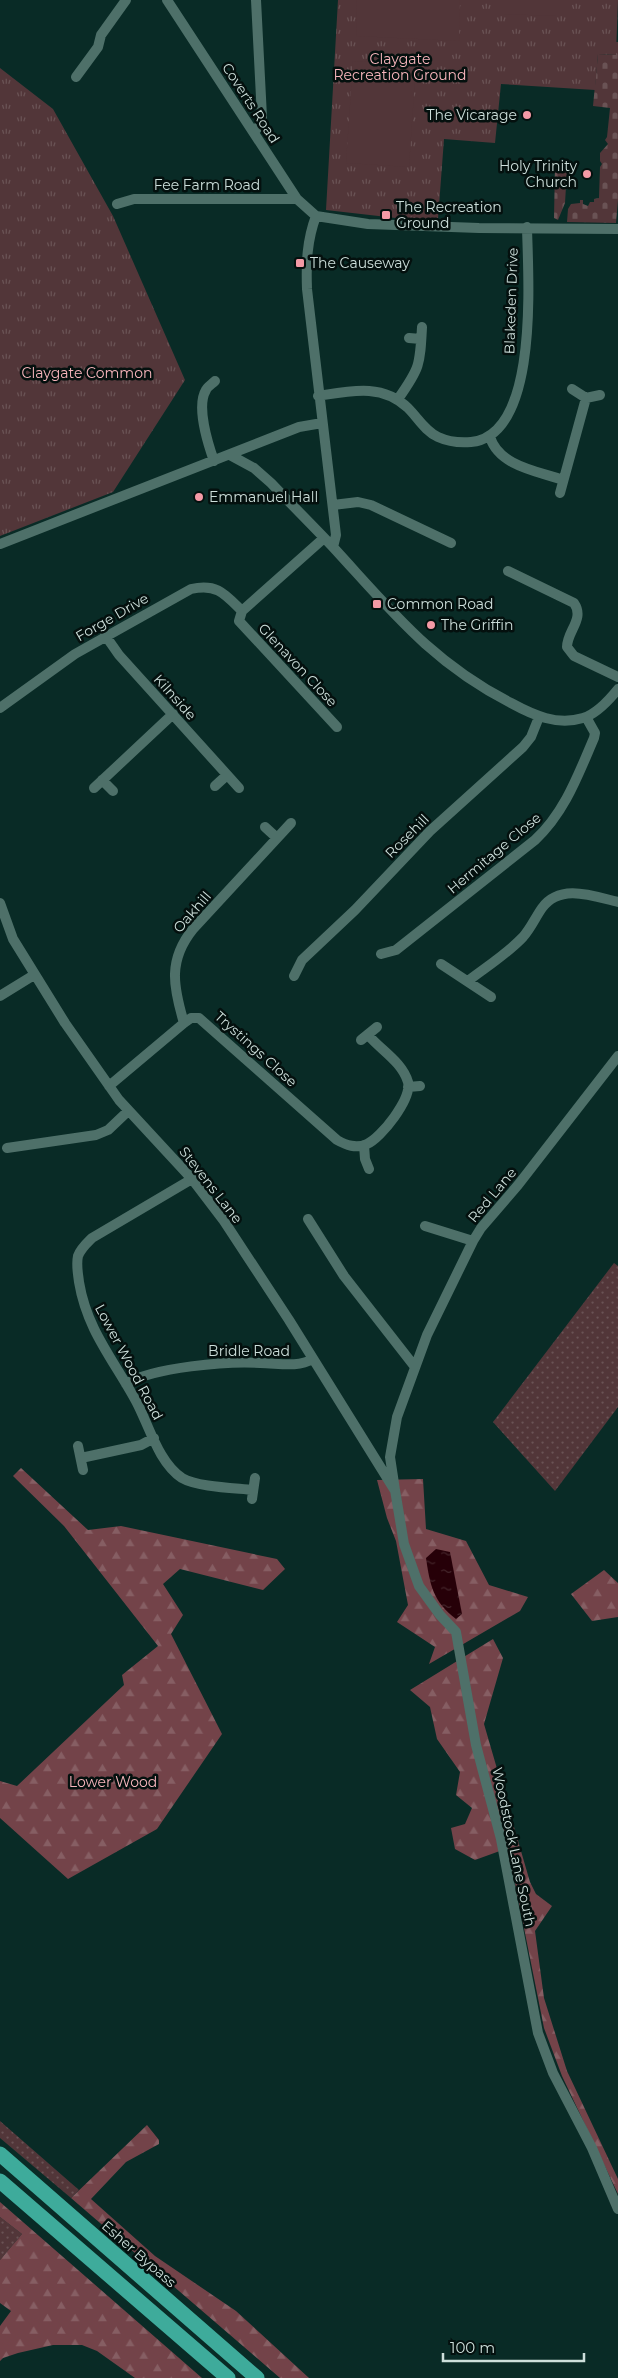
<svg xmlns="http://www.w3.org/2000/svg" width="618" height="2378" font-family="Montserrat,sans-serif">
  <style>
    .grass { fill: url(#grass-dots) }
    .forest { fill: url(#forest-firs) }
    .cemetery { fill: url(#cemetery-stones) }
    .park { fill: url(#park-tufts) }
    .pitch { fill: #523639 }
    .water { fill: url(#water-ripples) }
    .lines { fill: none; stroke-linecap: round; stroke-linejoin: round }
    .minor { stroke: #4e7069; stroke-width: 10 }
    .highway { stroke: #3eab9b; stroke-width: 15 }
    .poi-dot { fill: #f49aa6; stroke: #04100e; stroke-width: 2 }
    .labels { text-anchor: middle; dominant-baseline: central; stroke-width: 5; stroke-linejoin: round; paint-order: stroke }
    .park-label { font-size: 14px; fill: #f9b6bd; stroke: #04100e }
    .street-label { font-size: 14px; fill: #cddfdb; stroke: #04100e }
    .poi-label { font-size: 14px; fill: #cddfdb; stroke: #04100e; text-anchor: start }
  </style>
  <defs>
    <pattern id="grass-dots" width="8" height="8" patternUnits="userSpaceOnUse" patternTransform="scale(1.25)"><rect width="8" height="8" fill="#523639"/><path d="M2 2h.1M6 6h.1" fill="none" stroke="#6a5355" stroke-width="1.8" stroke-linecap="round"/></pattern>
    <pattern id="forest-firs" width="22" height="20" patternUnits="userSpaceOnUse" patternTransform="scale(1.25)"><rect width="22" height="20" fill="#734349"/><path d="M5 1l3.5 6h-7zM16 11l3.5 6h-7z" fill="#865e63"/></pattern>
    <pattern id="cemetery-stones" width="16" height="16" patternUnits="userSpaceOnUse" patternTransform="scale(1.25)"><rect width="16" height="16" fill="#523639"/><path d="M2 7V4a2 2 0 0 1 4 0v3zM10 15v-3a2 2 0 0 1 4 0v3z" fill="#6a5355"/></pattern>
    <pattern id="park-tufts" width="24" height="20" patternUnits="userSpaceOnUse" patternTransform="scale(1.25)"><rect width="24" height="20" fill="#523639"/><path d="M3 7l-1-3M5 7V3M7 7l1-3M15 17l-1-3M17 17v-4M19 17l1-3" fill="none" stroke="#6a5355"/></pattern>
    <pattern id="water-ripples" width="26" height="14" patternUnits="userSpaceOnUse" patternTransform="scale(1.25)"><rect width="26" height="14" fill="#260008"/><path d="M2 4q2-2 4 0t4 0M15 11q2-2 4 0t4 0" fill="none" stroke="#44252b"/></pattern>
  </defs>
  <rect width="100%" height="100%" fill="#092b26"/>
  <!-- grass -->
  <path class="grass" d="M614 1263 618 1266V1407L555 1491 493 1422Z
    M0 2121 79 2190 71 2198 0 2138Z
    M0 2217 22 2234 0 2260Z"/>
  <!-- forest -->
  <path class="forest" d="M21 1468 88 1530 121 1526 277 1559 285 1569 263 1590 180 1569 163 1584 183 1615 171 1634 222 1734 157 1829 68 1879 0 1818V1781L17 1786 124 1685 122 1675 158 1646 64 1526 13 1476Z
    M423 1479 426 1529 466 1541 489 1585 528 1597 520 1611 429 1664 435 1647 397 1622 408 1605 396 1541 387 1518 377 1480Z
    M604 1570 618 1583V1617L592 1621 571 1594Z
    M493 1639 503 1658 484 1724 530 1882 536 1894 552 1906 535 1931 544 1998 567 2071 618 2179V2194L562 2076 544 2028 508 1848 475 1860 455 1849 451 1828 465 1824 472 1808 456 1795 460 1772 437 1739 430 1707 410 1690Z
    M147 2125 159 2140V2144L126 2162 91 2199 155 2256 236 2311 309 2378H280L71 2198Z
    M0 2202 202 2378H135L97 2351 82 2345H53L18 2353 3 2358 0 2361V2326L11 2311 0 2303V2260L22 2234 0 2217Z"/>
  <!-- cemetery -->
  <path class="cemetery" d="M616 42H618V200L616 223 567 222 568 209 571 204 580 203V200H583V204L588 206 590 202H594V199L599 198 600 167 602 164 600 161V153L608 144 605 140 607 137 610 108 593 106 598 54 616 55Z
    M555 165H562L567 170 565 203 558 220 554 218Z"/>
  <!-- park -->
  <path class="park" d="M338 0H618L616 55 598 54 595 90 501 84 495 143 444 139 438 219 396 218 326 210Z
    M0 68 53 109 113 216 185 380 113 492 0 536Z"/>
  <!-- pitch -->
  <path class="pitch" d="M357 0H460L459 41 356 36Z
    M503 0H556V16L503 14Z
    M353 61 416 63 409 167 346 163Z"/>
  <!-- water -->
  <path class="water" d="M436 1549 450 1552 462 1614 456 1619C433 1602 430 1585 426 1558Z"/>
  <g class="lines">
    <!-- minor -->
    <path class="minor" d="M167 0 297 199 316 216 368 224 479 228 618 229
      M76 77 98 47 101 35 126 0
      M254 132 259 126 262 117 256 0
      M117 204 134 199H297
      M316 216C307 240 306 263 307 289L336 535 333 547
      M409 338 421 339
      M572 389 586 398 600 395
      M318 396C350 391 382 383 408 408 418 418 425 431 438 437 449 442 459 443 471 442 540 435 528 277 527 227
      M398 399C420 368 420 365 422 327
      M490 437C499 466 537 471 563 480
      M230 455 254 468 271 483C291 504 312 525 332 546 391 610 431 662 511 703 533 715 557 726 583 718 596 714 610 699 618 689
      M214 461C208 444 196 406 206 390 207 387 212 384 215 381
      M560 493 586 398
      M333 505 358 502 371 505 451 543
      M324 538 242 611 239 621 337 727
      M0 544 299 427 322 423
      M508 571 574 603C585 619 567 631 567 647L574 656 618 677
      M105 635 119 655 239 788
      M0 708 75 654 191 589C217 583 225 594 242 611
      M102 780 113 791
      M215 786 227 775
      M94 788 173 714
      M265 827 277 838
      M0 903 13 939 65 1023 119 1100 192 1179 224 1221 289 1320 394 1489
      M381 954 396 950 535 840C565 812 578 775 594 738L595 733 586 717
      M441 964 491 997
      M294 976 302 960 355 910 430 831 523 747 531 737 539 717
      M468 981C486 967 507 954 523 937 531 928 535 918 542 908 560 883 593 896 618 902
      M0 996 34 975
      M184 1023C173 986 168 960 193 929L291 823
      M361 1040 377 1027
      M618 1056 518 1185 481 1228 473 1241 427 1335 397 1417 390 1457 395 1490 404 1544 419 1586 440 1615 456 1632 476 1745 501 1839 538 2033 553 2073 592 2148 618 2209
      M109 1086 184 1023 191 1018H199L337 1140C346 1145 356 1149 367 1144 381 1138 412 1099 408 1082 402 1062 382 1051 368 1035
      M408 1087 420 1086
      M364 1145 365 1159 369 1169
      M7 1148 96 1135 108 1130 128 1111
      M192 1179 92 1238C87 1243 81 1248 78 1256 76 1265 78 1273 79 1282 87 1330 113 1359 136 1401 149 1425 158 1462 182 1478 197 1487 235 1488 253 1490
      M308 1219 344 1276 415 1367
      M425 1226 473 1241
      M126 1384C153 1367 228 1361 260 1363 278 1363 297 1368 313 1359
      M78 1446 83 1470
      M81 1458 141 1445 154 1438
      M252 1499 255 1478"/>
    <!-- highway -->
    <path class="highway" d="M0 2154 257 2378
      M0 2181 228 2378"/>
  </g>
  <!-- markers -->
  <g class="poi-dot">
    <circle cx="527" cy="115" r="5"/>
    <circle cx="587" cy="174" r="5"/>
    <rect x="381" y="210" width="10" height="10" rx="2.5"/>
    <rect x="295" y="258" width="10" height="10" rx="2.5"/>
    <circle cx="199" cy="497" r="5"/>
    <rect x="372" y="599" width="10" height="10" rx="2.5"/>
    <circle cx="431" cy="625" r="5"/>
  </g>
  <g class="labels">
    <!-- park labels -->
    <g class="park-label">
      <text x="400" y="59">Claygate<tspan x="400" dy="16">Recreation Ground</tspan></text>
      <text x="87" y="373">Claygate Common</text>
      <text x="113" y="1782">Lower Wood</text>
    </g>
    <!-- street labels -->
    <g class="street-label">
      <text transform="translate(251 103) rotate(57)">Coverts Road</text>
      <text x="207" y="185">Fee Farm Road</text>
      <text transform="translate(511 301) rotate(-88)">Blakeden Drive</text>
      <text transform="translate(112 617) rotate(-30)">Forge Drive</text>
      <text transform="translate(298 665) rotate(47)">Glenavon Close</text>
      <text transform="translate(175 697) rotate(48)">Kilnside</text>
      <text transform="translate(407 836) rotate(-45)">Rosehill</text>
      <text transform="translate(494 853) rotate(-40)">Hermitage Close</text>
      <text transform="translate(192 912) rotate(-49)">Oakhill</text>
      <text transform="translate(256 1049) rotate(42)">Trystings Close</text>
      <text transform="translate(211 1185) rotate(52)">Stevens Lane</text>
      <text transform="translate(492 1195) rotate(-50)">Red Lane</text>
      <text x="249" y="1351">Bridle Road</text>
      <text transform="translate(129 1362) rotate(62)">Lower Wood Road</text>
      <text transform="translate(514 1847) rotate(78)">Woodstock Lane South</text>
      <text transform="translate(139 2254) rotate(41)">Esher Bypass</text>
    </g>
    <!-- poi labels -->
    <g class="poi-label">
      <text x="517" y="115" text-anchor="end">The Vicarage</text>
      <text x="577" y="166" text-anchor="end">Holy Trinity<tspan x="577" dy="16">Church</tspan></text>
      <text x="396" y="207">The Recreation<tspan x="396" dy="16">Ground</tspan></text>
      <text x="310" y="263">The Causeway</text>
      <text x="209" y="497">Emmanuel Hall</text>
      <text x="387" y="604">Common Road</text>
      <text x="441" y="625">The Griffin</text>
    </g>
  </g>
  <!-- scale -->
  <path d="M443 2353v8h141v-8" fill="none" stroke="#cddfdb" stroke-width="2.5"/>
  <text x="450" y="2353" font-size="15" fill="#cddfdb" stroke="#04100e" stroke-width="4" paint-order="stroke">100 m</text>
</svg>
